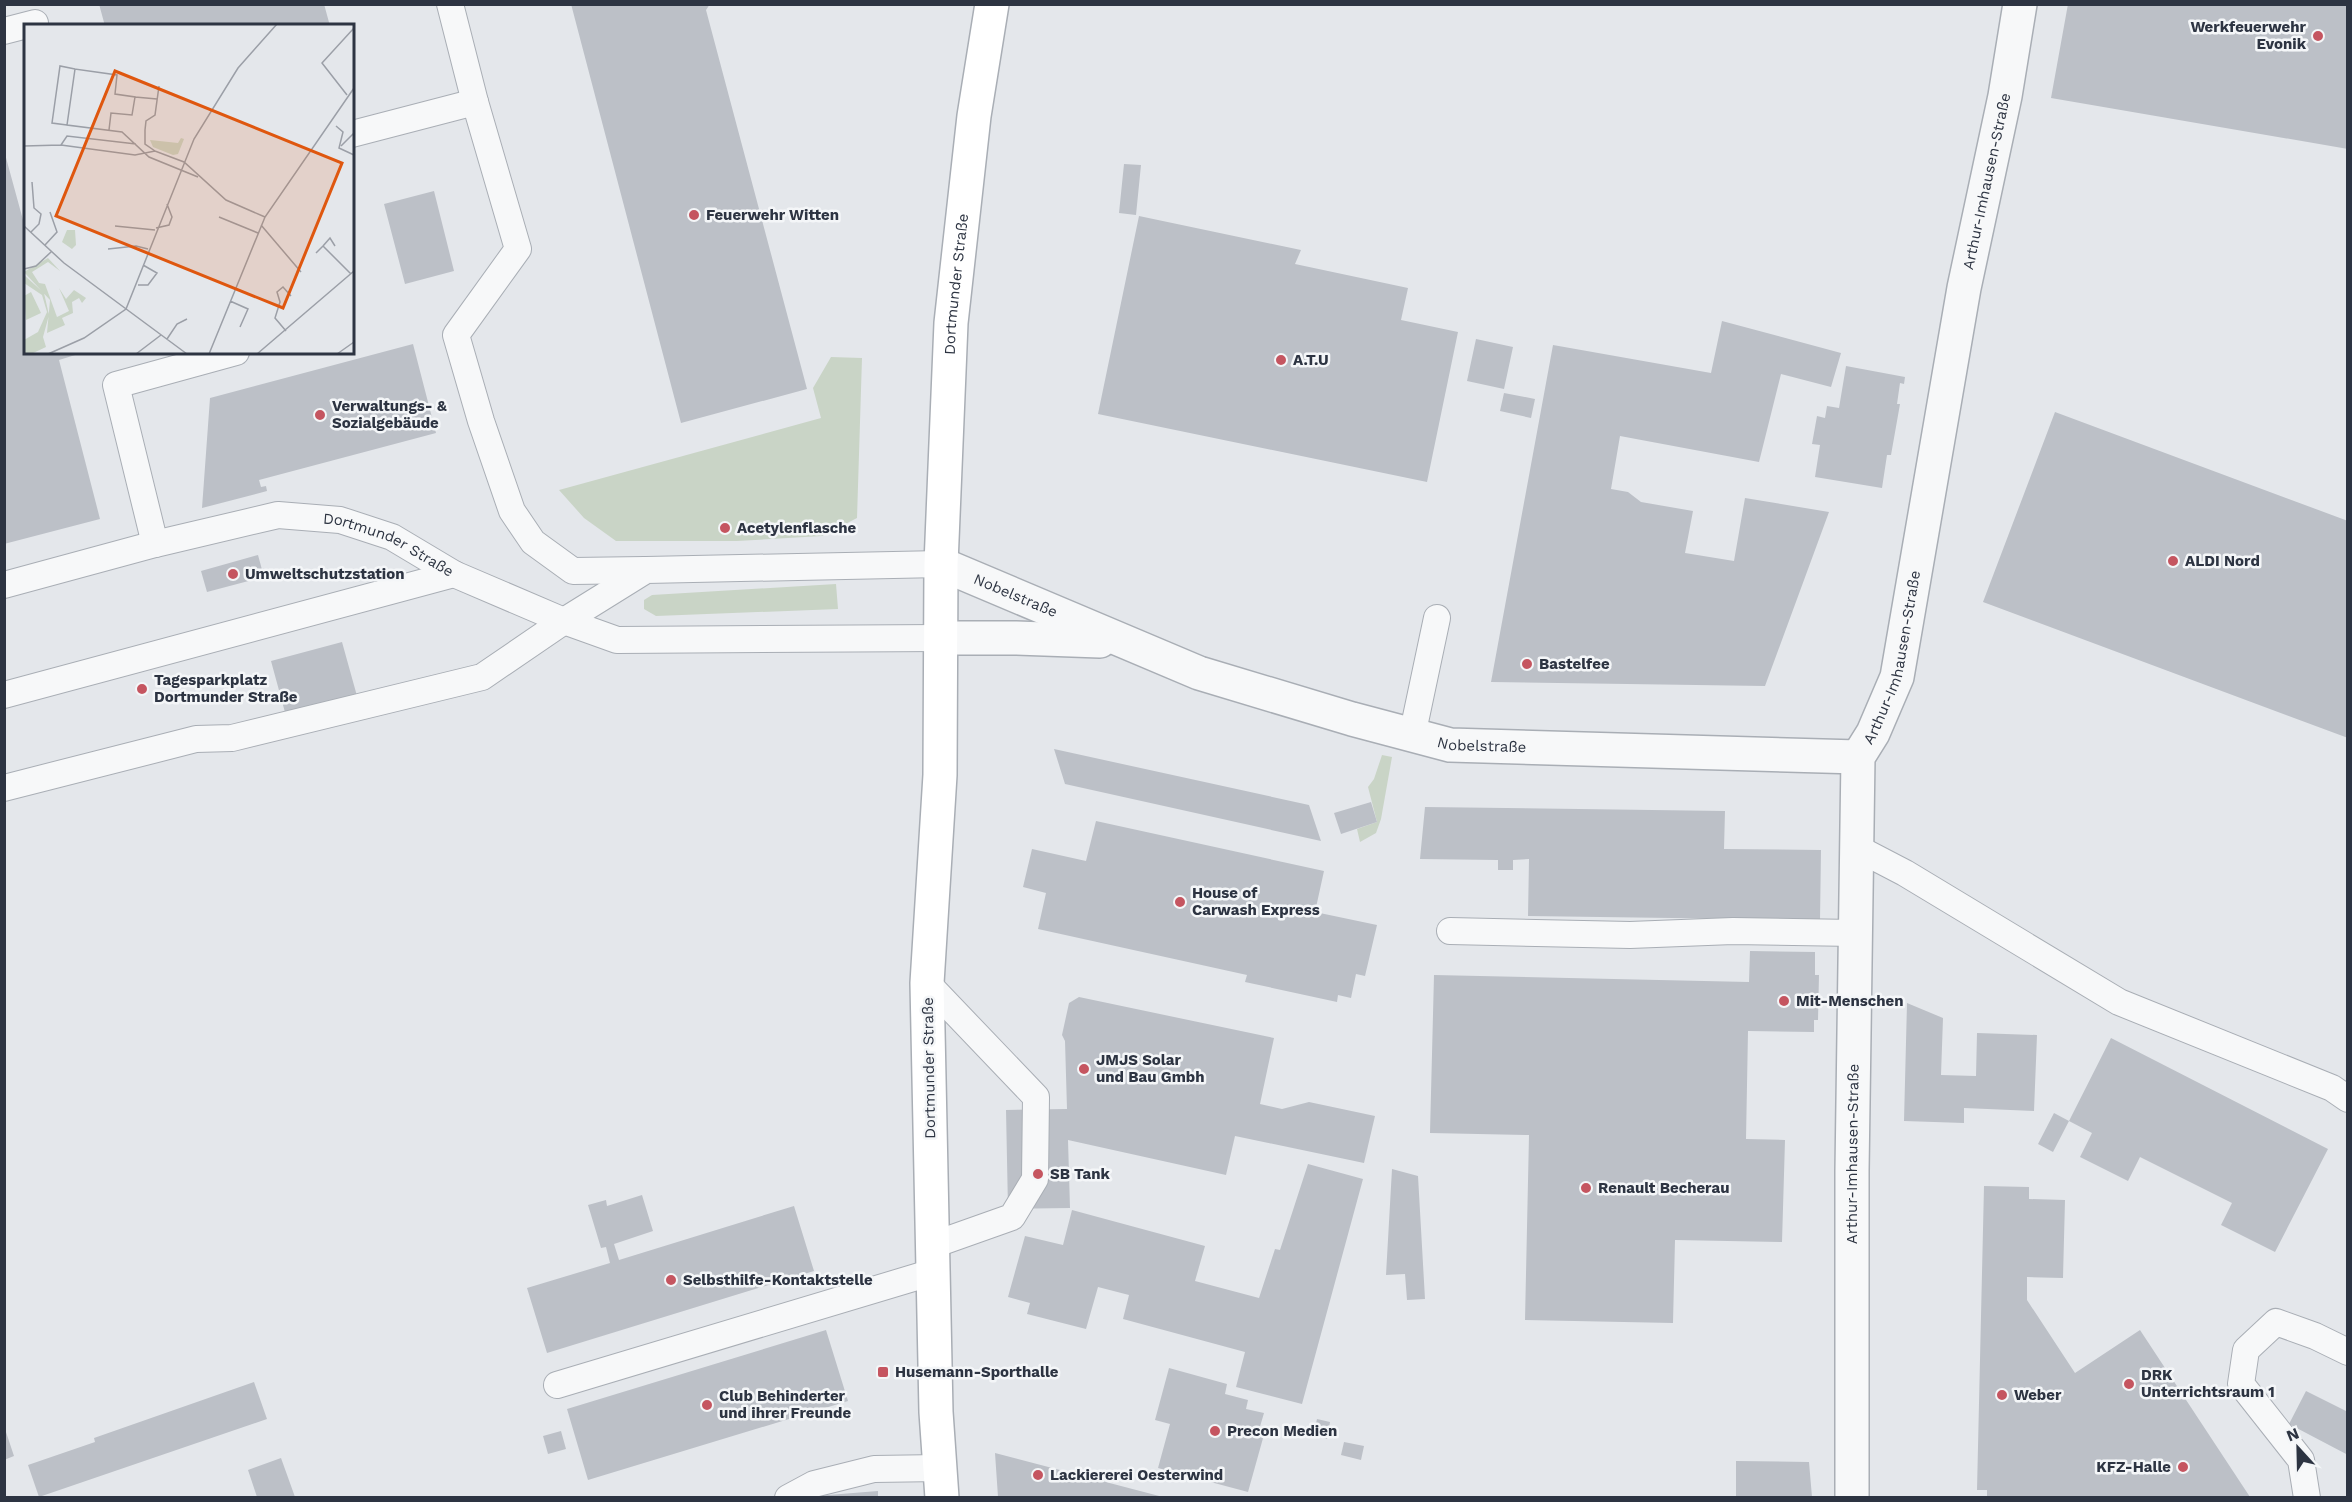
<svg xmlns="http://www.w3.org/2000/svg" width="2352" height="1502" font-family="'Work Sans',sans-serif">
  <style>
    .green { fill: #c9d4c6 }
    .building { fill: #bcc0c7 }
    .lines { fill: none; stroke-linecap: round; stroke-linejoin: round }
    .service-casing { stroke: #a9aeb5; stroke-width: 28 }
    .minor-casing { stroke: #a9aeb5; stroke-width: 36 }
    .secondary-casing { stroke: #a9aeb5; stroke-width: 36 }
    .service { stroke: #f7f8f9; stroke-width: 26 }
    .minor { stroke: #f7f8f9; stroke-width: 33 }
    .secondary { stroke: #fff; stroke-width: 33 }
    .poi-dot { fill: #c55560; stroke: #f4f6f8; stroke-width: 2 }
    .labels { text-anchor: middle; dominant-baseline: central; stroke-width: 5; stroke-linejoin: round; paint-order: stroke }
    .poi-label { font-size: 15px; font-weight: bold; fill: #2d3442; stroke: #f4f6f8; text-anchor: start }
    .street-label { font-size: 15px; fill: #2d3442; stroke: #f4f6f8 }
    .inset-road { fill: none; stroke: #9b9fa7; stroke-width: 1.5 }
    .view { fill: #df570f; fill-opacity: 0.15; stroke: #df570f; stroke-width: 3 }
    .inset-edge { fill: none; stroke: #2d3442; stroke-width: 3 }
  </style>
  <rect width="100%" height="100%" fill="#e4e7eb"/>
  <!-- green -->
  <path class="green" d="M831 357 862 358 857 518 822 536 737 541H616L584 518 559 490 821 418 813 388Z
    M836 584 838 609 656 616 644 609V600L652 595Z
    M1382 755 1392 757 1381 819 1376 833 1360 842 1357 829 1377 822 1368 787 1374 779Z"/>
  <!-- building -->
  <path class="building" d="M99 4H324L330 26H105Z
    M571 4H710L706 10 807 389 681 423Z
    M2068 4H2348V149L2051 98Z
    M5 154 26 231V352H85L59 360 100 519 4 544Z
    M1124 164 1141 165 1136 215 1119 213Z
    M434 191 454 271 405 284 384 204Z
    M1139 216 1301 250 1295 264 1408 288 1401 320 1458 332 1427 482 1098 414Z
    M1722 321 1841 353 1831 387 1781 374 1759 462 1620 436 1611 489 1628 492 1641 502 1693 511 1685 553 1734 561 1745 498 1829 512 1765 686 1491 682 1553 345 1711 373Z
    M1476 339 1513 347 1504 389 1467 381Z
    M413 344 436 433 259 480 261 487 266 486 267 491 202 508 210 398Z
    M1846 366 1905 377 1904 384 1900 383 1897 404H1900L1891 455H1887L1882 488 1815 477 1820 445 1812 444 1817 416 1825 418 1827 406 1839 408Z
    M1504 393 1535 399 1531 418 1500 411Z
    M2055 412 2348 521V738L1983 602Z
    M258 555 264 577 207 592 201 571Z
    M342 642 357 696 286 716 271 661Z
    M1054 749 1309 805 1321 841 1065 784Z
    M1371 802 1377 822 1341 834 1334 813Z
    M1425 807 1725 811 1724 849 1821 850 1820 920 1528 916 1529 859 1513 860V870H1498V860L1420 859Z
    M1096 821 1324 871 1315 912 1377 925 1365 976 1356 974 1351 998 1338 995 1337 1002 1245 982 1247 975 1038 929 1046 893 1023 887 1032 849 1086 861Z
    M1750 951 1815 952V975H1819L1818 1020H1814V1032L1748 1031 1746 1139 1785 1140 1782 1242 1675 1240 1673 1323 1525 1320 1529 1135 1430 1133 1434 975 1749 982Z
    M1079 997 1274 1038 1260 1104 1282 1109 1309 1102 1375 1116 1364 1163 1235 1136 1226 1175 1068 1140 1070 1208 1008 1209 1006 1110 1067 1109 1065 1041 1062 1035 1069 1003Z
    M1907 1003 1943 1018 1941 1075 1976 1076 1977 1033 2037 1035 2034 1111 1964 1108V1123L1904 1121Z
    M2111 1038 2328 1149 2275 1252 2221 1225 2232 1203 2140 1157 2128 1181 2080 1157 2092 1133 2069 1121Z
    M2054 1113 2069 1121 2053 1152 2038 1144Z
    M1308 1164 1363 1179 1302 1404 1236 1387 1245 1352 1123 1319 1129 1295 1098 1287 1086 1329 1027 1314 1030 1303 1008 1297 1025 1236 1063 1245 1072 1210 1205 1246 1195 1281 1259 1298 1275 1249 1280 1250Z
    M1392 1169 1418 1176 1425 1299 1407 1300 1405 1274 1386 1275Z
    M1984 1186 2029 1187V1199L2065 1200 2063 1278 2027 1277V1300L2075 1373 2140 1330 2250 1497H1987V1490H1977Z
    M642 1195 653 1231 614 1244 619 1260 794 1206 814 1271 547 1353 527 1288 610 1263 606 1247 601 1248 588 1205 606 1200 607 1206Z
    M826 1330 848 1401 588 1480 567 1409Z
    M1169 1368 1227 1384 1225 1394 1248 1400 1246 1409 1264 1413 1259 1430 1265 1431 1248 1492 1158 1468 1170 1424 1155 1420Z
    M254 1382 267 1419 39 1497 28 1465 95 1442 94 1438Z
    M2306 1391 2348 1412V1455L2289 1424Z
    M1317 1419 1330 1422 1327 1439 1313 1436Z
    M5 1429 14 1456 4 1460V1430Z
    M561 1431 566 1449 548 1454 543 1436Z
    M1344 1442 1364 1446 1361 1460 1341 1455Z
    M995 1453 1163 1497H998Z
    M281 1458 295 1497H257L248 1470Z
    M1736 1461 1809 1462 1812 1497H1736Z
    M878 1491V1497H816V1496Z"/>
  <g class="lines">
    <!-- service casing -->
    <g class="service-casing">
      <g id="service">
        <path d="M450 4 475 102 518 249 456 335 481 421 512 511 533 542 573 571 645 570"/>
        <path d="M4 31 35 23V26"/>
        <path d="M352 134 475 102"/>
        <path d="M155 544 116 385 236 352"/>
        <path id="s1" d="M4 585 155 544 278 515 340 520 392 537 454 574 564 621 617 640 942 638"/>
        <path d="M4 695 454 574"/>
        <path d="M1412 736 1437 618"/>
        <path d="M4 788 196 739 232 738 482 677 564 621 646 570 941 564"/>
        <path d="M1857 848 1905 873 2119 1002 2332 1088 2348 1099"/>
        <path d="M1450 931 1630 935 1733 931 1855 933"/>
        <path d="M927 983 1036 1097 1035 1179 1012 1217 933 1245"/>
        <path d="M557 1385 933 1272"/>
        <path d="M788 1498 814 1484 874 1469 940 1468"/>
        <path d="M2307 1498 2301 1460 2241 1384 2246 1350 2276 1322 2315 1336 2348 1352"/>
      </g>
    </g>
    <!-- minor casing -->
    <g class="minor-casing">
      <g id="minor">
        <path id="s2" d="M941 564 1199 673 1352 719 1450 745 1858 757"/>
        <path d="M942 638H1016L1100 641"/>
        <path id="s3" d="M1852 1498V1171L1858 757 1873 733 1897 677 1964 288 2005 96 2020 4"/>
      </g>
    </g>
    <!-- secondary casing -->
    <g class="secondary-casing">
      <g id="secondary">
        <path id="s4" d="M942 1498 936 1412 927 983 940 775 941 564 951 323 974 116 992 4"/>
      </g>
    </g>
    <!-- service -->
    <use href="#service" class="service"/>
    <!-- minor -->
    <use href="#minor" class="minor"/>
    <!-- secondary -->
    <use href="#secondary" class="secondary"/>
  </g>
  <!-- markers -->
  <g class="poi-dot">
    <circle cx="2318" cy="36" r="6"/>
    <circle cx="694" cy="215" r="6"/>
    <circle cx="1281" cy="360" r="6"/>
    <circle cx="320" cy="415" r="6"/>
    <circle cx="725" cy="528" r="6"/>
    <circle cx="2173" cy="561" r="6"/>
    <circle cx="233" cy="574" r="6"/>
    <circle cx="1527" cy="664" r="6"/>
    <circle cx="142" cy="689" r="6"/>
    <circle cx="1180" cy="902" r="6"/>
    <circle cx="1784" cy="1001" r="6"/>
    <circle cx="1084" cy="1069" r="6"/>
    <circle cx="1038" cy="1174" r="6"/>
    <circle cx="1586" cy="1188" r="6"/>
    <circle cx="671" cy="1280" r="6"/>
    <rect x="877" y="1366" width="12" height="12" rx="3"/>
    <circle cx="2129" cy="1384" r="6"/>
    <circle cx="2002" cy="1395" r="6"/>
    <circle cx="707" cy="1405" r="6"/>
    <circle cx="1215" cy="1431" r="6"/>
    <circle cx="2183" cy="1467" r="6"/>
    <circle cx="1038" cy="1475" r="6"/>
  </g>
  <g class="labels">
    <!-- poi labels -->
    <g class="poi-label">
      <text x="2306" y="27" text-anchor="end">Werkfeuerwehr<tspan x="2306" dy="17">Evonik</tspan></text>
      <text x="706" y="215">Feuerwehr Witten</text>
      <text x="1293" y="360">A.T.U</text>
      <text x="332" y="406">Verwaltungs- &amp;<tspan x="332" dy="17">Sozialgebäude</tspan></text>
      <text x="737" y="528">Acetylenflasche</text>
      <text x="2185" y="561">ALDI Nord</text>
      <text x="245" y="574">Umweltschutzstation</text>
      <text x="1539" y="664">Bastelfee</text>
      <text x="154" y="680">Tagesparkplatz<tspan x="154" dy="17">Dortmunder Straße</tspan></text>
      <text x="1192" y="893">House of<tspan x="1192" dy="17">Carwash Express</tspan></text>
      <text x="1796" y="1001">Mit-Menschen</text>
      <text x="1096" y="1060">JMJS Solar<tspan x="1096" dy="17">und Bau Gmbh</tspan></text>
      <text x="1050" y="1174">SB Tank</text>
      <text x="1598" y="1188">Renault Becherau</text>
      <text x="683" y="1280">Selbsthilfe-Kontaktstelle</text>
      <text x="895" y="1372">Husemann-Sporthalle</text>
      <text x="2141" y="1375">DRK<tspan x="2141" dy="17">Unterrichtsraum 1</tspan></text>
      <text x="2014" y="1395">Weber</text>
      <text x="719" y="1396">Club Behinderter<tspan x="719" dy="17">und ihrer Freunde</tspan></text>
      <text x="1227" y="1431">Precon Medien</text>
      <text x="2171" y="1467" text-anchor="end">KFZ-Halle</text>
      <text x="1050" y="1475">Lackiererei Oesterwind</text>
    </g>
    <!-- street labels -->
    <g class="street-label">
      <text stroke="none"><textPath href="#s3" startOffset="1334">Arthur-Imhausen-Straße</textPath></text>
      <text stroke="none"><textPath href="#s4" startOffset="1215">Dortmunder Straße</textPath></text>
      <text stroke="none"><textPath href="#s1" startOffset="399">Dortmunder Straße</textPath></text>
      <text stroke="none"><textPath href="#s2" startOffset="81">Nobelstraße</textPath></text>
      <text stroke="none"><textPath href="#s3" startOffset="848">Arthur-Imhausen-Straße</textPath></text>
      <text stroke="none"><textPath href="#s2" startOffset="573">Nobelstraße</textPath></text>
      <text transform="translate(929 1068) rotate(-91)">Dortmunder Straße</text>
      <text stroke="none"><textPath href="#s3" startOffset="344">Arthur-Imhausen-Straße</textPath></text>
    </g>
  </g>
  <!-- overview -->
  <g transform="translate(24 24)">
    <rect width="330" height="330" fill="#e4e7eb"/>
    <path d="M157 114 160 115 154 130 149 131 129 123 126 116 154 119ZM43 206H51L52 221 48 225 38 218ZM24 234 36 247 24 238 8 248 15 259 21 260 33 293 45 287 35 264 42 275 50 266 62 274 58 279 55 274 48 278 49 289 38 294 41 301 23 309 26 276 0 248ZM0 251 20 269 25 291 19 313 22 323 7 330H0V316L14 308 23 288 18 271 0 259ZM7 268 17 289 2 296 0 272Z" fill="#c9d4c6"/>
    <path class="inset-road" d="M323 71 298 39 330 4M111 73 133 75M43 101 28 99 36 42 51 45M312 102 319 108 315 124 330 131M85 106 87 89 108 91 111 73 91 70 93 51 51 45 43 101 98 108 125 133 174 153M37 121 43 112 112 120M0 122 37 121 111 131 131 127 160 138 202 176 241 193M317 122 330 109M131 127 121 120V106L122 97 131 91 135 62M195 193 234 209M237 201 277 248M0 202 40 239 163 330M91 202 131 206M132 204 145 201 148 193 143 180M7 208 15 200 17 190 10 184 8 158M21 221 33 208 26 188M299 222 306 214 311 222M84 225 112 222 124 225M292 229 299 222 327 250M0 245 12 242 27 228M114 261H124L133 249 119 241M206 277 224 285 216 303M262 307 251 294 256 278 253 268 259 263 267 272M143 315 153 300 163 295M24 330 60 314 102 285 170 115 214 44 253 0M112 330 137 311M185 330 241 193 330 64M233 330 330 247M313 330 330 318"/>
    <path class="view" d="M91 47 318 139 259 284 32 192Z"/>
    <rect width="330" height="330" class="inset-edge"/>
  </g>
  <!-- border -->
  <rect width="2352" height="1502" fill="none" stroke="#2d3442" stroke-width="12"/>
  <!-- north arrow -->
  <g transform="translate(2298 1448) rotate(338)" stroke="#f4f6f8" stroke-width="4.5" paint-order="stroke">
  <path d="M0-4.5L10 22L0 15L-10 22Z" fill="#2d3442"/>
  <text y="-9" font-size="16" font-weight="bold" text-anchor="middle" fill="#2d3442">N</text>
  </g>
</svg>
